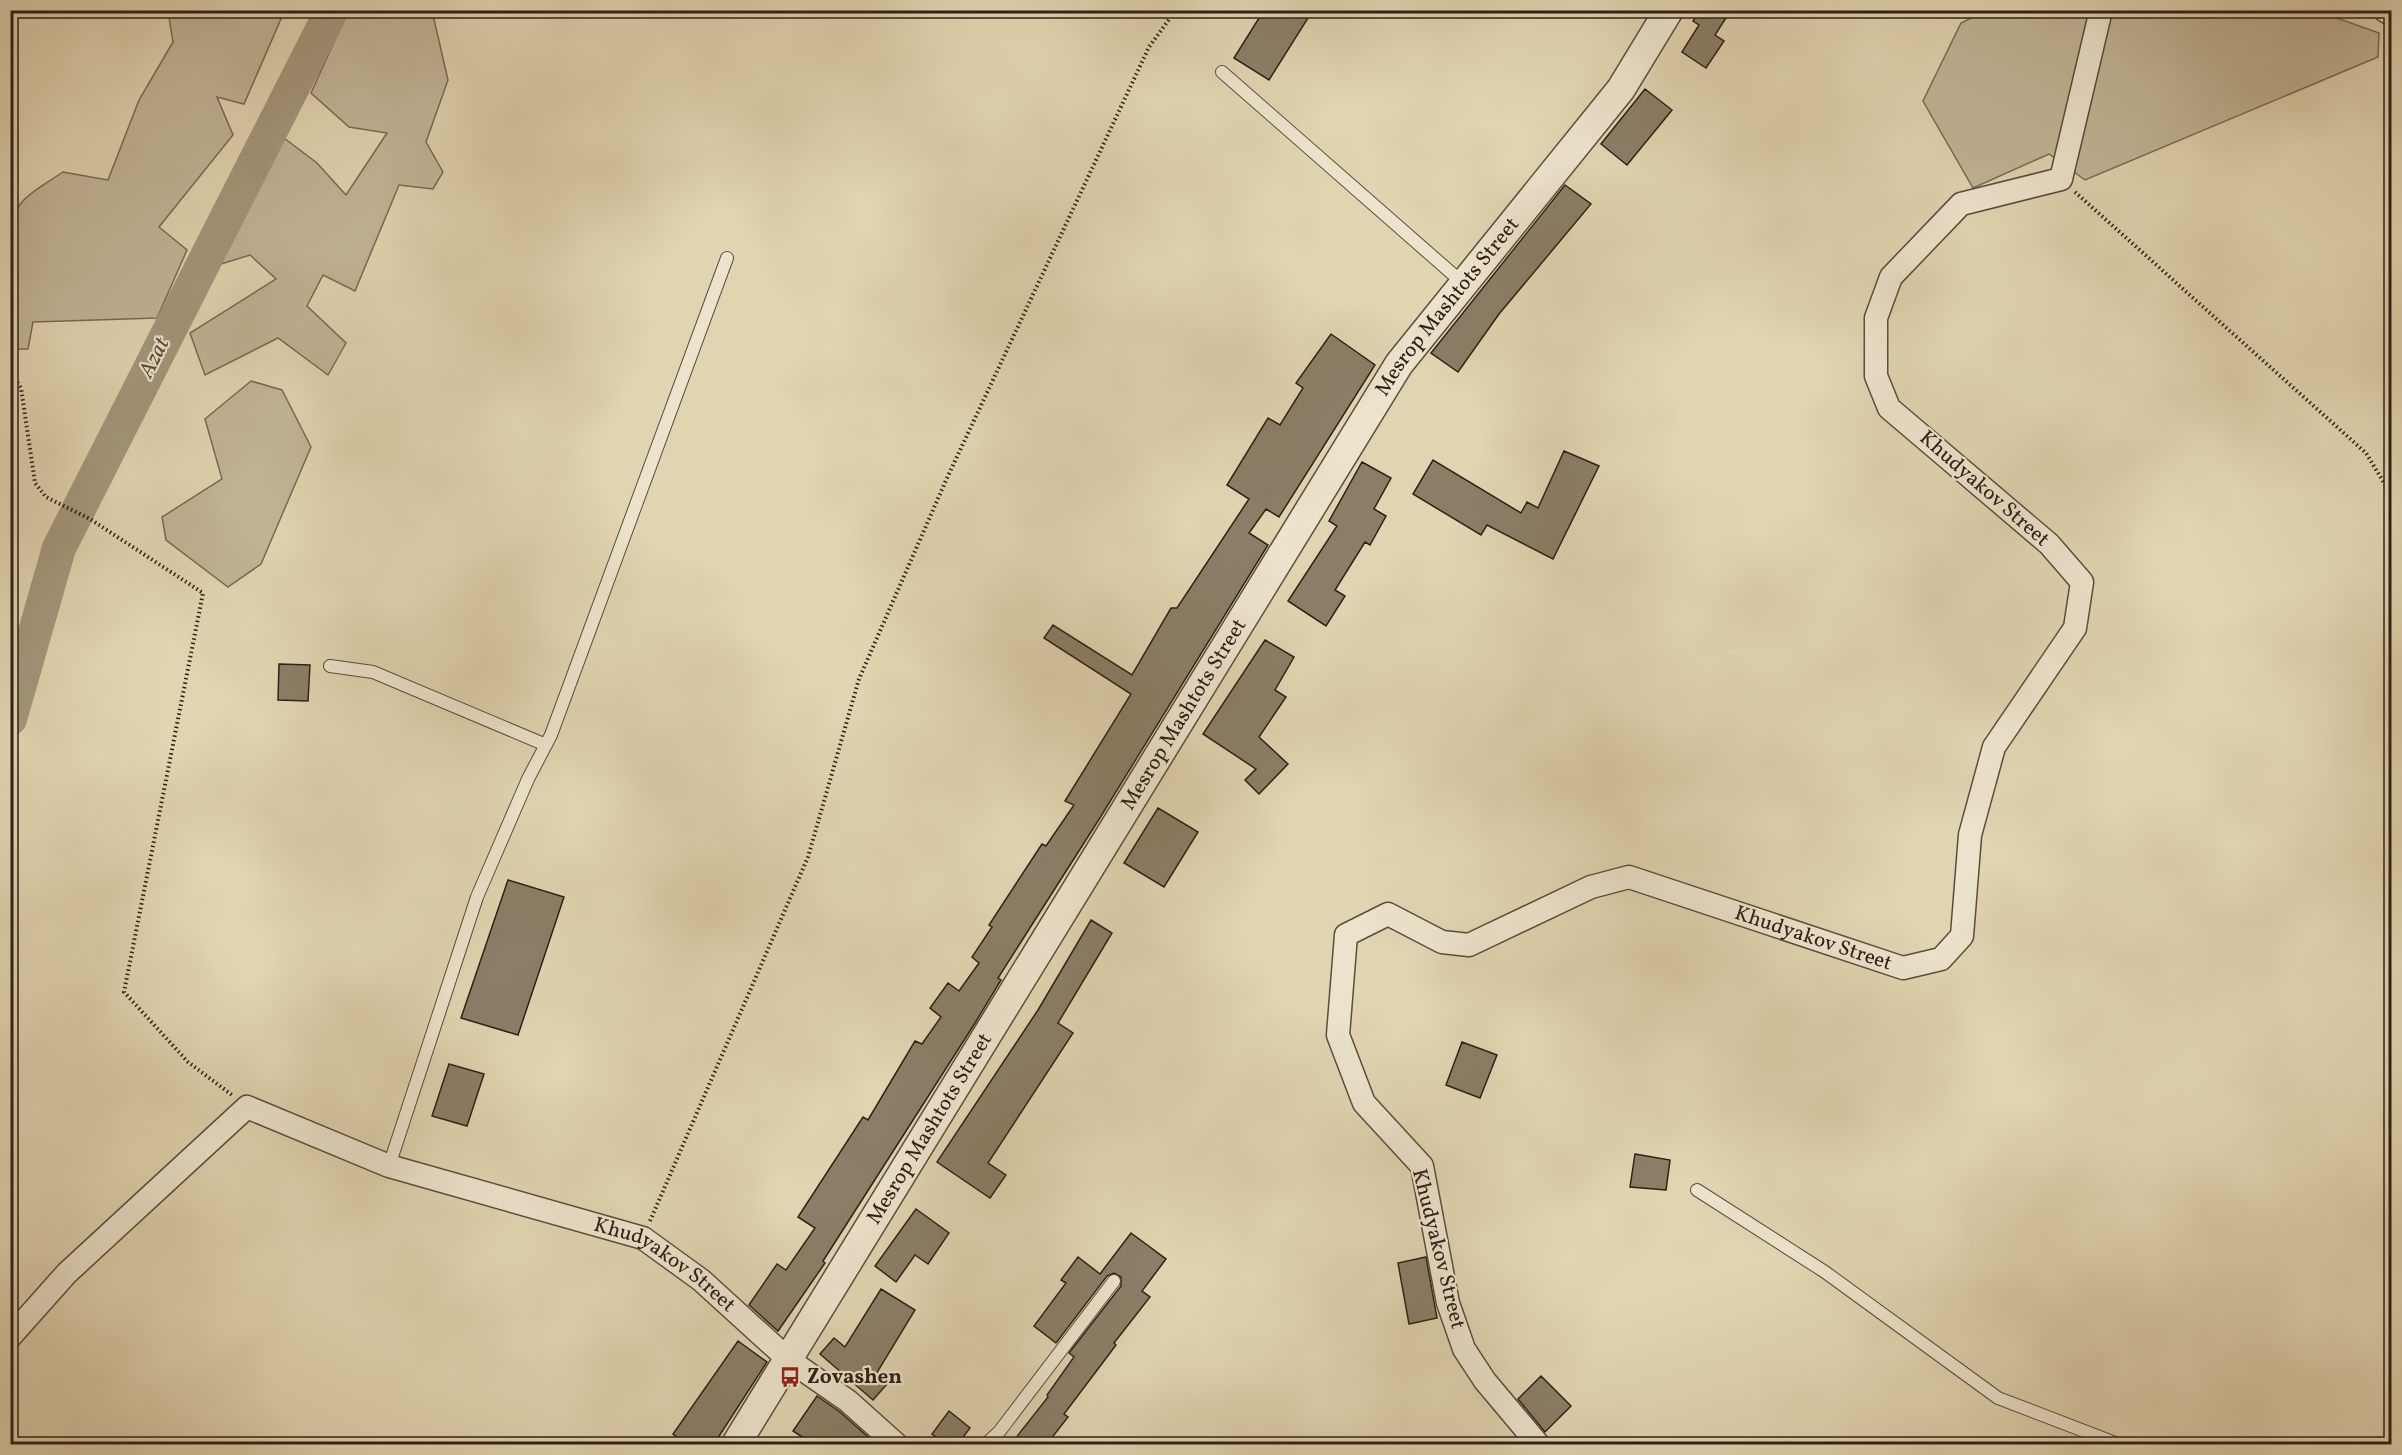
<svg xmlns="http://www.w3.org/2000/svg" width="2402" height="1455" font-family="Vollkorn,serif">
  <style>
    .green { fill: #c2b597; stroke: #786a56; stroke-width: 1.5 }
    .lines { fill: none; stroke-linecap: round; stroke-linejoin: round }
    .river { stroke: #a4977c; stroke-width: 34 }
    .building { fill: #8b7e67; stroke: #2d2016; stroke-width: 1.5 }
    .service-casing { stroke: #5a4d3d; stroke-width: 14 }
    .minor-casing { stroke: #5a4d3d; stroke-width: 25 }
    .tertiary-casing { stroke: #5a4d3d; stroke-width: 31 }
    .path { stroke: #2d2016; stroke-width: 4; stroke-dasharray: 1.5 3; stroke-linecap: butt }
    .service { stroke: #ece3cc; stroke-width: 12 }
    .minor { stroke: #ece3cc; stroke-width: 22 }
    .tertiary { stroke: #ece3cc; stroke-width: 28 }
    .labels { text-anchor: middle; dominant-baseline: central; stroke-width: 4.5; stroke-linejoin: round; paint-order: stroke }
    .street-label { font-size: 21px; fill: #2d2016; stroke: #ece3cc }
    .poi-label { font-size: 21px; font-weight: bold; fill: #2d2016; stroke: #ece3cc; text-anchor: start }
    .water-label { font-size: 22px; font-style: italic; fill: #574a3a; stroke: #ece3cc }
  </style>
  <rect width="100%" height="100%" fill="#e1d4b1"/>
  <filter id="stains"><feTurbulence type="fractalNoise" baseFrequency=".00333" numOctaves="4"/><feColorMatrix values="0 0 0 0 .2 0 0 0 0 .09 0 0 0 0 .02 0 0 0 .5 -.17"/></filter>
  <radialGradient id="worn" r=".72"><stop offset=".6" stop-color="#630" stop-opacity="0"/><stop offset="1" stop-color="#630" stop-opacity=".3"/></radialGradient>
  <!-- green -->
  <path class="green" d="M168 11 284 12 244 104 217 97 233 135 159 227 187 250 157 318 33 322 28 349H11V267L15 261C10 254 10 248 10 239 10 199 34 192 63 172L108 180 139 100 173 42Z
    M348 11H436L433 15 448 80 426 142 443 172 433 189 399 185 355 291 323 275 307 306 346 343 328 375 278 338 205 375 190 333 276 279 250 255 221 264 215 248 280 135 317 163 346 195 387 133 349 127 311 93Z
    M1985 11H2317L2379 33 2378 57 2085 180 2049 154 1973 188 1923 101 1961 23Z
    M251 381 282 390 311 447 261 564 228 587 166 540 162 517 222 479 205 419Z"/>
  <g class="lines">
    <!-- river -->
    <path class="river" d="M10 719 59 548 332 10"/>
  </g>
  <!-- building -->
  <path class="building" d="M1264 10H1313L1269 80 1234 58Z
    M1700 10H1731L1715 35 1724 41 1706 68 1682 52 1699 25 1693 21Z
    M1645 89 1672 110 1627 165 1601 144Z
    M1565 185 1591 204 1499 314 1458 372 1431 353Z
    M1331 334 1375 365 1279 517 1266 509 1249 533 1268 545 1098 821 998 978 1001 980 975 1023 823 1261 825 1263 778 1331 749 1305 777 1264 786 1270 815 1228 798 1217 863 1117 868 1120 915 1041 922 1044 941 1017 930 1008 948 983 959 991 979 963 972 957 992 927 989 925 1042 844 1046 846 1074 805 1065 801 1131 694 1044 638 1053 625 1132 675 1171 608H1177L1249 499 1227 485 1268 418 1280 425 1303 388 1296 383Z
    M1564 451 1599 466 1553 559 1487 525 1481 535 1413 494 1433 460 1521 513 1527 502 1538 508Z
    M1362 462 1391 478 1374 509 1386 516 1370 545 1365 542 1335 590 1345 596 1326 626 1288 601 1337 526 1329 521Z
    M1265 640 1294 657 1275 690 1286 697 1259 737 1288 764 1259 794 1245 780 1256 769 1203 734Z
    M279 664 310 665 308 701 278 700Z
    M1158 808 1198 832 1164 887 1124 863Z
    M508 880 564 897 518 1035 461 1018Z
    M1091 920 1112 933 1058 1023 1073 1033 988 1163 1006 1175 990 1198 937 1162 1038 1010Z
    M1462 1042 1497 1055 1480 1098 1446 1085Z
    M449 1064 484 1074 467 1126 432 1116Z
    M1635 1154 1670 1160 1666 1190 1630 1187Z
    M916 1209 949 1233 928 1264 915 1255 896 1282 875 1266Z
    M1131 1233 1166 1259 1142 1291 1150 1297 1114 1343 1116 1345 1064 1414 1068 1417 1047 1444H1011L1048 1397 1047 1395 1074 1357 1069 1353 1121 1286V1277L1114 1273 1107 1276 1056 1343 1034 1326 1066 1283 1061 1280 1078 1257 1100 1274Z
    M1426 1257 1437 1318 1409 1324 1398 1263Z
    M881 1289 915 1310 876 1374 887 1384 873 1400 820 1354 834 1338 845 1347Z
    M738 1341 767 1362 714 1444H686L673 1434Z
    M1541 1376 1571 1406 1545 1432 1518 1399Z
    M817 1396 840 1412 876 1444H813L793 1431Z
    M949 1411 970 1428 958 1444H946L932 1434Z"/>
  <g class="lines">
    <!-- service casing -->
    <g class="service-casing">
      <path id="service" d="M1222 72 1464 284
        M330 666 373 672 546 745
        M389 1166 477 897 528 779 551 735 727 258
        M1697 1190 1825 1272 1998 1398 2118 1444
        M986 1444 999 1432 1114 1281"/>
    </g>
    <!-- minor casing -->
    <g class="minor-casing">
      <g id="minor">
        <path d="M2384 10 2392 15"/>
        <path id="s1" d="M10 1337 67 1273 247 1107 389 1166 643 1238 701 1280 789 1360 848 1401 896 1444"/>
        <path id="s2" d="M1538 1444 1485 1381 1464 1349 1448 1303 1422 1166 1364 1103 1338 1035 1346 935 1388 914 1442 942 1469 945 1591 887 1629 877 1903 968 1941 959 1962 936 1970 835 1994 747 2075 628 2082 582 2049 544 1889 408 1876 376V318L1891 277 1961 204 2061 179 2101 10"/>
      </g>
    </g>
    <!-- tertiary casing -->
    <g class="tertiary-casing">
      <g id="tertiary">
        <path id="s3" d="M736 1444 1399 364 1621 89 1669 10"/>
      </g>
    </g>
    <!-- path -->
    <path class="path" d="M2075 192 2366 453 2392 496
      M10 371 21 388 35 483 46 497 90 519 203 593 124 992 188 1062 232 1095
      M650 1221 808 857 859 679 947 478 1149 47 1176 10"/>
    <!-- service -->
    <use href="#service" class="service"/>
    <!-- minor -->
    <use href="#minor" class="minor"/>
    <!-- tertiary -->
    <use href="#tertiary" class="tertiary"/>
  </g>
  <!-- icons -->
  <defs>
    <g id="bus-bare" transform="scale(1.62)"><path d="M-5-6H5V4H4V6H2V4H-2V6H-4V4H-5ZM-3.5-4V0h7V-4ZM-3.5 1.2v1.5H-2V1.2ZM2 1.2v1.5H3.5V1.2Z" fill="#8f2418" stroke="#ece3cc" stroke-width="2.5" paint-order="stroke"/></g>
  </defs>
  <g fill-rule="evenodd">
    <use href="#bus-bare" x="790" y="1377"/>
  </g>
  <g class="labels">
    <!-- street labels -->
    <g class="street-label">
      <text stroke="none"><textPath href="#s3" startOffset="1342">Mesrop Mashtots Street</textPath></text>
      <text transform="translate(1984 489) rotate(41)">Khudyakov Street</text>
      <text stroke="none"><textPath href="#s3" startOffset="856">Mesrop Mashtots Street</textPath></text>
      <text stroke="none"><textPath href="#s2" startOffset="1071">Khudyakov Street</textPath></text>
      <text stroke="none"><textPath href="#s3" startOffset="370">Mesrop Mashtots Street</textPath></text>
      <text transform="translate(1438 1249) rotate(76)">Khudyakov Street</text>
      <text stroke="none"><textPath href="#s1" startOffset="780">Khudyakov Street</textPath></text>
    </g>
    <!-- poi labels -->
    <g class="poi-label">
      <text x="807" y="1377">Zovashen</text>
    </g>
    <!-- water labels -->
    <g class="water-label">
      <text transform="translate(155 358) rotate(-63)">Azat</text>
    </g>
  </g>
  <!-- margin -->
  <rect width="2402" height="1455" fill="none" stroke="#e1d4b1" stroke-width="36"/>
  <rect x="12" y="12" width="2378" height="1431" fill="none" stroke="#2d2016" stroke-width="3"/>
  <rect x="18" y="18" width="2366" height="1419" fill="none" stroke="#2d2016" stroke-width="1.5"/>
  <rect width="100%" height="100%" filter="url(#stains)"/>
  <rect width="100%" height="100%" fill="url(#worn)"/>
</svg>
